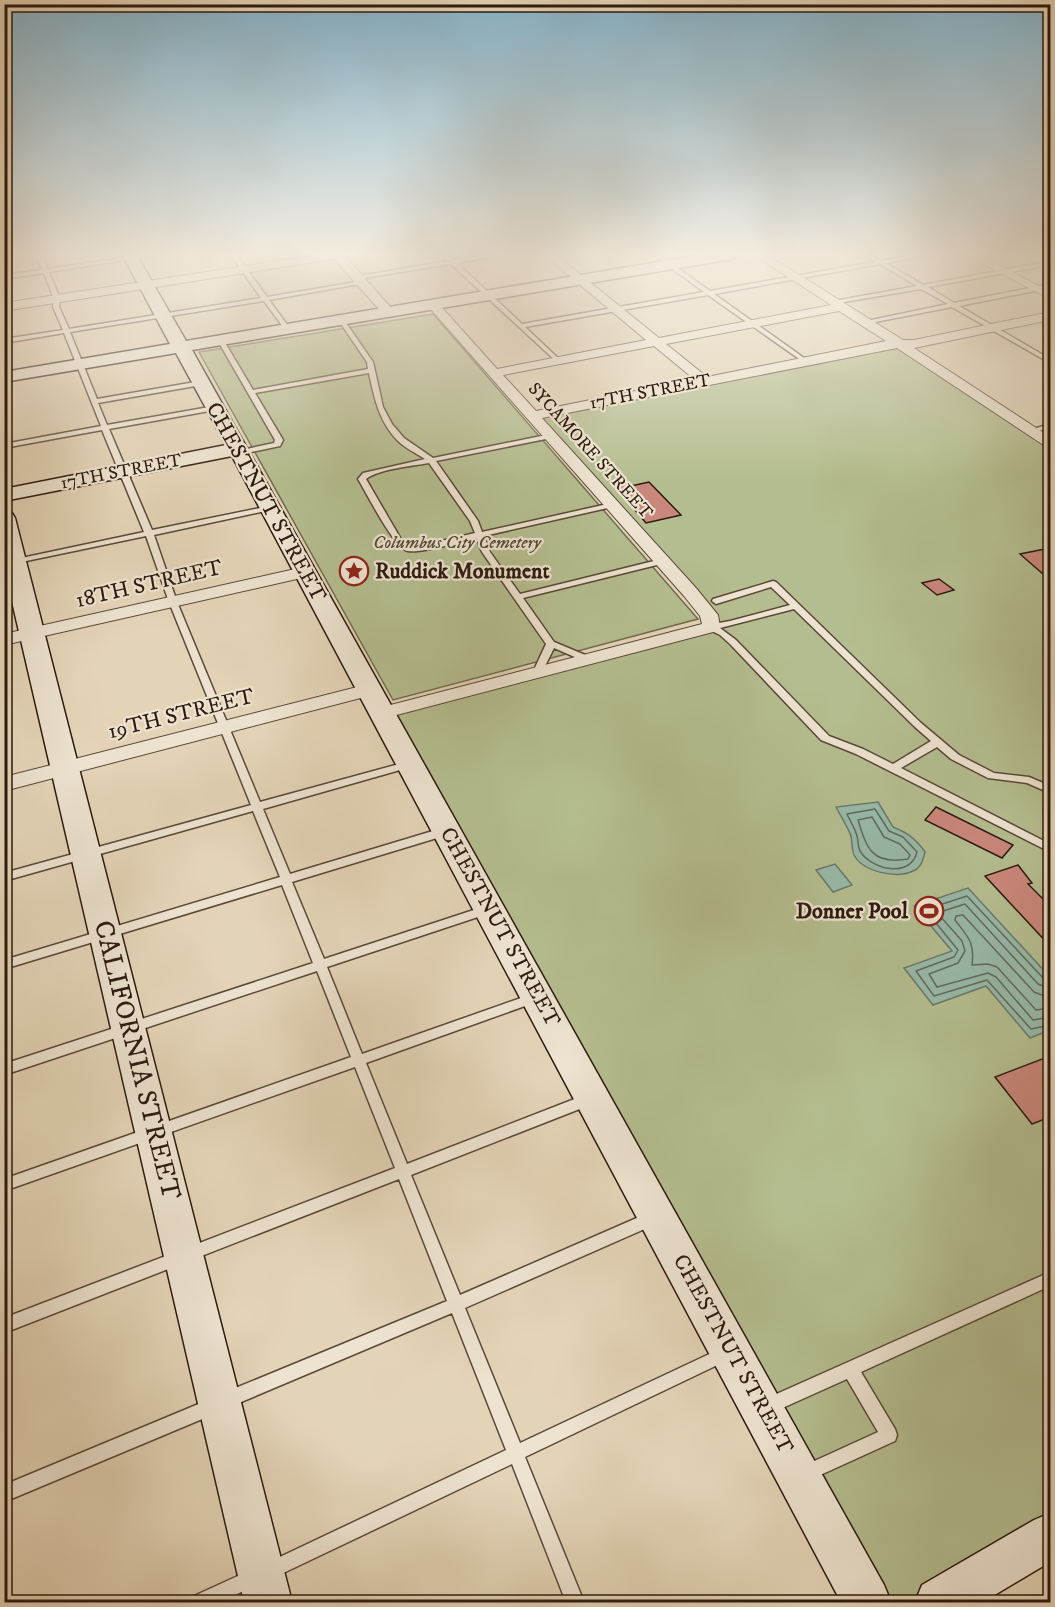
<svg xmlns="http://www.w3.org/2000/svg" width="1055" height="1607" font-family="'IM FELL DW Pica',serif">
  <style>
    .green { fill: #b4bd8f; stroke: #706c4f; stroke-width: 1.5 }
    .water { fill: #97b9a8; stroke: #6c796b; stroke-width: 1.5 }
    .lines { fill: none; stroke-linecap: round; stroke-linejoin: round }
    .shore { stroke: #626a5c; stroke-width: 1.5 }
    .building { fill: #ca877b; stroke: #2c1a0f; stroke-width: 1.5 }
    .lane-casing { stroke: #5a4839; stroke-width: 3 }
    .street-casing { stroke: #5a4839; stroke-width: 2 }
    .secondary-casing { stroke: #2c1a0f; stroke-width: 3 }
    .lane { fill: #ede3d0; fill-rule: evenodd }
    .street { fill: #ede3d0; fill-rule: evenodd }
    .secondary { fill: #ede3d0; fill-rule: evenodd }
    .labels { text-anchor: middle; dominant-baseline: central; stroke-width: 4.5; stroke-linejoin: round; paint-order: stroke }
    .far-street-label { font-size: 18px; fill: #2c1a0f; stroke: #ede3d0 }
    .far-park-label { font-size: 18px; font-style: italic; fill: #554b35; stroke: #ede3d0 }
    .street-label { font-size: 22px; fill: #2c1a0f; stroke: #ede3d0 }
    .poi-label { font-size: 22px; font-weight: bold; fill: #2c1a0f; stroke: #ede3d0; text-anchor: start }
    .near-street-label { font-size: 27px; fill: #2c1a0f; stroke: #ede3d0 }
  </style>
  <rect width="100%" height="100%" fill="#e4d4b7"/>
  <filter id="stains"><feTurbulence type="fractalNoise" baseFrequency=".00333" numOctaves="4"/><feColorMatrix values="0 0 0 0 .2 0 0 0 0 .09 0 0 0 0 .02 0 0 0 .5 -.17"/></filter>
  <radialGradient id="worn" r=".72"><stop offset=".6" stop-color="#630" stop-opacity="0"/><stop offset="1" stop-color="#630" stop-opacity=".3"/></radialGradient>
  <!-- green -->
  <path class="green" d="M433 314 698 619 393 700 199 352Z
    M894 348 911 351 1050 443V1540L941 1602H867L382 713 711 627 532 416Z"/>
  <!-- water -->
  <path class="water" d="M878 802 893 827C908 833 916 839 925 852 923 860 921 868 913 871 897 879 863 872 854 855 852 850 852 842 851 836 848 827 841 817 836 807Z
    M835 864 852 885 833 892 816 870Z
    M968 888 1050 977V1030L1030 1038 986 986 933 1005 904 968 952 951 914 906Z"/>
  <g class="lines">
    <!-- shore -->
    <path class="shore" d="M875 809 889 831 903 837 917 852C911 877 876 871 862 854 857 848 859 843 857 836 855 828 850 821 847 814Z
      M872 817 884 837 900 844 910 855 908 859C872 865 867 849 858 820Z
      M1050 981 1044 979 967 896 927 909V912L958 950 954 957 916 971 934 996 987 980 1031 1029 1050 1025
      M1050 989 1038 984 965 904 940 912V916L962 941 965 951 958 963 929 974 937 987 988 973 996 977 1033 1020 1050 1017
      M1050 998 1034 992 963 915 956 916 955 920C968 937 975 942 972 965L988 964 997 967 1036 1010 1050 1008"/>
  </g>
  <!-- building -->
  <path class="building" d="M624 479 631 486 649 482 681 515 646 523 610 481Z
    M1050 548V580L1020 554Z
    M939 579 954 590 937 595 922 583Z
    M936 807 1013 845 1002 858 925 820Z
    M1018 865 1032 883 1028 884 1050 906V946L985 876Z
    M1050 1056V1117L1032 1124 995 1077Z"/>
  <g class="lines">
    <!-- lane casing -->
    <g class="lane-casing">
      <path id="lane" d="M36 254H42L48 269 149 254H163L49 272 60 299 59 307 69 329 261 298 230 254H236L267 297 362 281 365 283 269 300 291 330 288 332 286 331 264 301 70 332 97 399 201 381 204 383 201 385 98 403 107 425 215 406 218 408 215 410 109 429 152 530 270 506 274 508 270 510 154 535 177 602 260 802 410 761 415 764 414 766 263 809 290 874 446 827 451 831 450 834 292 882 324 959 489 905 493 906 495 909 493 912 327 967 362 1054 535 993 539 995 541 998 539 1001 366 1063 407 1164 590 1093 595 1095 597 1099 595 1103 411 1175 460 1295 646 1214 651 1212 656 1214 658 1219 656 1224 465 1308 520 1443 720 1349 725 1346 730 1349 733 1354 730 1359 525 1457 584 1602H566L512 1464 277 1576 271 1579 265 1576 262 1570 265 1564 506 1450 452 1313 227 1408 221 1406 219 1400 221 1394 447 1301 399 1179 4 1333V1318L395 1168 355 1067 4 1191V1179L351 1057 317 971 4 1075V1064L313 963 282 885 4 969V960L280 877 253 811 4 881V873L251 805 169 602 146 536 12 564 8 562 12 560 144 532 102 430 4 448V444L101 426 64 333 4 343V339L63 330 53 307 54 299 44 273 4 279V275L42 270Z
        M441 254H447L454 260 495 254H508L457 263 522 324 704 292 652 254H658L710 291 875 262 863 254H870L881 261 919 254H931L886 263 923 285 1050 261V265L928 287 954 303 1050 284V288L959 306 1050 359V363L952 307 865 324 862 322 948 304 921 289 832 304 831 303 834 301 917 286 880 264 714 294 807 360 808 361 805 363 708 295 525 327 560 360 561 361 558 363 451 264 357 279 354 277 448 261Z
        M342 319 344 320 373 362 383 407 392 424 404 438 433 458 551 434 555 436 551 438 436 461 478 521 482 532 612 503 616 505 612 507 484 536 490 552 520 594 662 559H665V563L523 598 554 642 590 657 592 659 590 661H584L554 648 541 674H535L533 672 546 644 482 552 476 538C459 542 424 553 408 551 395 550 366 492 358 479L363 473 425 459C416 453 405 448 398 441 379 422 374 397 369 373L255 393 283 440 280 446 237 455V451L274 443 275 440 218 341 219 340 224 341 253 390 368 369 367 362 339 321ZM429 463 470 521 475 533 420 546H409L402 541 366 479C379 469 412 466 429 463Z
        M1050 424V428L1031 433 1027 431Z
        M773 581 776 582 921 723 959 755 994 773 1029 777 1050 786V793L1027 783 988 778 951 759 937 747 901 768 1050 844V852L856 754 821 740 730 644 720 635 708 629V625L730 621 790 605 771 587 716 604 712 601 713 599ZM794 609 915 727 931 741 893 764 863 749 829 736 736 640 720 628Z
        M1050 1272V1286L861 1372 895 1429 897 1435 895 1441 805 1482 799 1480 797 1474 799 1468 878 1432 847 1379 769 1414 763 1412 761 1406 763 1400Z
        M213 1398 219 1400 221 1406 219 1412 4 1502V1485Z
        M251 1570 257 1573 260 1579 257 1585 219 1602H191L194 1596Z"/>
    </g>
    <!-- street casing -->
    <g class="street-casing">
      <path id="street" d="M324 254H343L393 310V316H385L334 259 4 311V303Z
        M543 254H555L659 338 831 305 753 254H766L903 340H914L1050 312V320L914 348 1050 437V447L1045 446 897 348 542 418 696 588 718 615 720 627 717 631 389 717H375L372 713 375 709 702 624 700 616 684 596 427 305 433 301 437 302 497 369 646 340ZM839 311 886 341 707 377 666 344ZM654 346 694 379 536 411 503 375Z
        M964 254H978L1050 292V299Z
        M304 567 312 572 310 576 4 645V634Z
        M369 684 376 686 378 690 376 694 4 791V777Z"/>
    </g>
    <!-- secondary casing -->
    <g class="secondary-casing">
      <path id="secondary" d="M122 254H136L186 341 706 254H740L732 259 192 350 884 1585 891 1602H841L232 456 4 501V489L226 445 176 353 4 382V372L170 344Z
        M4 512 12 513 15 518 292 1602H244L4 567Z
        M1050 1513V1562L983 1602H915L922 1585 1034 1520Z"/>
    </g>
    <!-- lane -->
    <use href="#lane" class="lane"/>
    <!-- street -->
    <use href="#street" class="street"/>
    <!-- secondary -->
    <use href="#secondary" class="secondary"/>
  </g>
  <!-- sky -->
  <linearGradient id="sky" x2="0" y2="1"><stop stop-color="#87b6ce"/><stop offset="0.53" stop-color="#f3ecdf"/><stop offset="1" stop-color="#f3ecdf" stop-opacity="0"/></linearGradient>
  <rect width="1055" height="479" fill="url(#sky)"/>
  <!-- icons -->
  <defs>
    <g id="sight-ring" transform="scale(1.5)"><circle r="9.5" fill="#ede3d0" stroke="#8f2418" stroke-width="1.5"/><path d="M0-6L1.8-2.2L6-1.7L2.9 1.2L3.7 5.4L0 3.3L-3.7 5.4L-2.9 1.2L-6-1.7L-1.8-2.2Z" fill="#8f2418"/></g>
    <g id="stadium-ring" transform="scale(1.5)"><circle r="9.5" fill="#ede3d0" stroke="#8f2418" stroke-width="1.5"/><path d="M0-5a6.5 5 0 1 0 0 10a6.5 5 0 1 0 0-10ZM-3.5-1.8h7v3.6h-7Z" fill="#8f2418"/></g>
  </defs>
  <g fill-rule="evenodd">
    <use href="#sight-ring" x="354" y="571"/>
    <use href="#stadium-ring" x="929" y="911"/>
  </g>
  <g class="labels">
    <!-- far-street labels -->
    <g class="far-street-label">
      <text transform="translate(650 392) rotate(-11)">17TH STREET</text>
      <text transform="translate(590 451) rotate(48)">SYCAMORE STREET</text>
      <text transform="translate(121 472) rotate(-11)">17TH STREET</text>
    </g>
    <!-- far-park labels -->
    <g class="far-park-label">
      <text x="457" y="543">Columbus City Cemetery</text>
    </g>
    <!-- street labels -->
    <g class="street-label">
      <text transform="translate(266 502) rotate(61)">CHESTNUT STREET</text>
      <text transform="translate(149 584) rotate(-13)">18TH STREET</text>
      <text transform="translate(181 714) rotate(-14)">19TH STREET</text>
      <text transform="translate(500 927) rotate(61)">CHESTNUT STREET</text>
      <text transform="translate(733 1354) rotate(61)">CHESTNUT STREET</text>
    </g>
    <!-- poi labels -->
    <g class="poi-label">
      <text x="375" y="571">Ruddick Monument</text>
      <text x="908" y="911" text-anchor="end">Donner Pool</text>
    </g>
    <!-- near-street labels -->
    <g class="near-street-label">
      <text transform="translate(137 1060) rotate(76)">CALIFORNIA STREET</text>
    </g>
  </g>
  <!-- margin -->
  <rect width="1055" height="1607" fill="none" stroke="#e4d4b7" stroke-width="24"/>
  <rect x="6" y="6" width="1043" height="1595" fill="none" stroke="#2c1a0f" stroke-width="3"/>
  <rect x="12" y="12" width="1031" height="1583" fill="none" stroke="#2c1a0f" stroke-width="1.5"/>
  <rect width="100%" height="100%" filter="url(#stains)"/>
  <rect width="100%" height="100%" fill="url(#worn)"/>
</svg>
